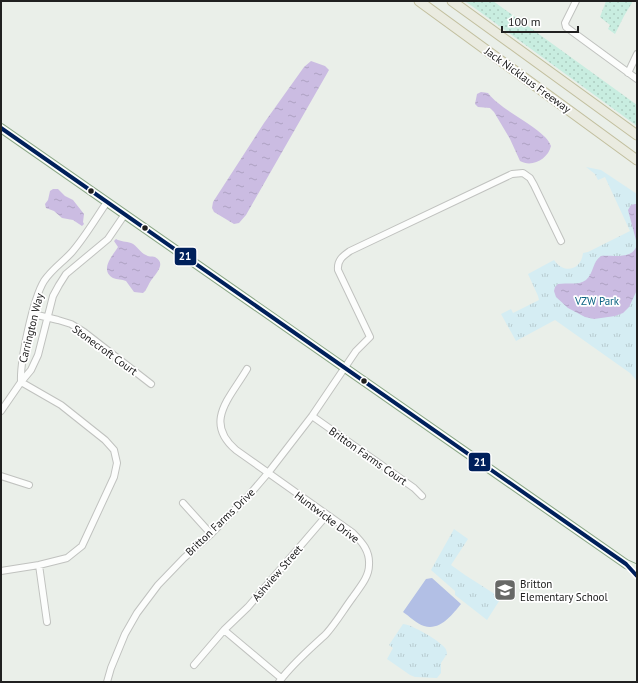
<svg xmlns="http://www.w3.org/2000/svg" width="638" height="683" font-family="'PT Sans',sans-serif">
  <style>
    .grass { fill: url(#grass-dots) }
    .park { fill: url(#park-tufts) }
    .pitch { fill: #b2bfe5 }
    .water { fill: url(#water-ripples) }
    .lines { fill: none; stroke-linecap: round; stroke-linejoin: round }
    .minor-casing { stroke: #c0c2bf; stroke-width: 8 }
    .major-casing { stroke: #8aa585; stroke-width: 10 }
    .highway-casing { stroke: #c2bf9e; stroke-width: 11 }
    .minor { stroke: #fcfdfc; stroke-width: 6 }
    .major { stroke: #e8f2e6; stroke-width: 8 }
    .highway { stroke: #eaebe0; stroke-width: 9 }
    .bus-1-casing { stroke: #fff; stroke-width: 7 }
    .bus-1 { stroke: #00205b; stroke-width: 4 }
    .bus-dot { fill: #202020; stroke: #fff; stroke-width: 1.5 }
    .labels { text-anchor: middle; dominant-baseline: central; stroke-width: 3.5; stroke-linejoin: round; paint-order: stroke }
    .street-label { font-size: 11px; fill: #202020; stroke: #fff }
    .park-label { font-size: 11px; fill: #0a6282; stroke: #fff }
    .poi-label { font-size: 11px; fill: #202020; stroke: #fff; text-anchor: start }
    .line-badge { stroke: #fff; stroke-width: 1.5 }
    .badge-label { font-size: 11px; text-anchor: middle; font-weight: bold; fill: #fff }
  </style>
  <defs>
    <pattern id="grass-dots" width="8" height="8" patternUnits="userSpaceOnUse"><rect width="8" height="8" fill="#c8ede0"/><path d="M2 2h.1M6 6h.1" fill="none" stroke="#accbc0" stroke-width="1.8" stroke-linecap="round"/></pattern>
    <pattern id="park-tufts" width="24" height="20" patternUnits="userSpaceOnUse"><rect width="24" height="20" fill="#d5edf3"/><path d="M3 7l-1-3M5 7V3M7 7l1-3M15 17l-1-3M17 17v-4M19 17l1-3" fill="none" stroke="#b7cbd0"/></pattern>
    <pattern id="water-ripples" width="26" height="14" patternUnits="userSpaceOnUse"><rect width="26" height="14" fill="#cbbce2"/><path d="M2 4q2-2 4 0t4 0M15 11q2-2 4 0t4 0" fill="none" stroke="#aea1c2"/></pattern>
  </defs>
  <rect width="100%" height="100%" fill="#eaefe9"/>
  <!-- grass -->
  <path class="grass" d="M465 1H493L637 105V126Z
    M606 1H633L624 16 615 34 608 29 610 25 600 17Z"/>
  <!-- park -->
  <path class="park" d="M586 167 601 170 637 194V381L630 373 555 320 516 341 501 314 511 309 513 313 539 300 538 296 528 274 554 260C563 274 581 271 583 253L588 252 630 231 605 177 598 180 595 174Z
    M454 529 468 539 451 565 465 575 501 598 487 620 455 595V591L431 570Z
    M403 624C411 624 440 641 445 648 446 649 447 652 447 654L441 663V673L437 678 415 677 410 675 387 659 393 648 389 645Z"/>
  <!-- pitch -->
  <path class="pitch" d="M432 578 461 604C452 615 440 631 424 626 417 624 409 616 403 612L426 579Z"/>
  <!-- water -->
  <path class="water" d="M311 61 325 66 329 70 246 215 239 223 234 224 214 212 212 208 213 202 264 123 304 67Z
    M481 92 488 93C502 112 546 129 551 146 548 159 532 168 520 161L510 139 494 112 490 108 478 107 475 104 477 94Z
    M53 189H58L65 196 73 200 84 214 83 222 84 224 82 226 73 220 62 218 54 211 46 208 45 204 48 200 50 191Z
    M635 204H637V290L629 307 623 313 615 316 594 319 585 317 568 308 556 297 554 291 555 287 558 284C567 282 578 286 586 280 594 273 592 262 601 256 614 255 634 260 637 244L628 210 631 205Z
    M116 239C121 242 126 241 131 243 137 245 140 253 146 255 148 257 152 256 155 257 166 263 157 272 153 278 148 283 148 289 143 293L134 292 126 281C122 279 117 280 113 278 99 270 113 255 118 247L114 241Z"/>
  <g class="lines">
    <!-- minor casing -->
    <g class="minor-casing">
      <path id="minor" d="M576 1 565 23 566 27 637 79
        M628 73 637 54
        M33 314 58 320 71 324 84 332 151 384
        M247 369C230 398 203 422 236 450L353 533C362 542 370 551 369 565 369 577 360 587 353 597 344 609 336 623 326 634 310 649 292 664 279 682
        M21 382C20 360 33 299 44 281 52 269 63 262 72 252 85 237 96 218 107 202
        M1 411 21 382 31 370 38 355 53 296 59 285 66 274 108 239 125 214
        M312 416 414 488 422 496
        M1 476 29 485
        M183 503 211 534
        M39 565 47 622
        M1 571 39 565 67 558 82 546 114 477 117 463 114 450 105 440 61 405 21 382
        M224 630 281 678
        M194 665 224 630 248 607 327 515
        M107 682 111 668 125 634 137 613 158 585 184 558 211 534 250 494 268 473 312 416 356 351 370 337 338 270C337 260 343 256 350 251L512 174 523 173 530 178 534 185 561 241"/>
    </g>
    <!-- major casing -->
    <g class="major-casing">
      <path id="major" d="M1 128 626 564 637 569"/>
    </g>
    <!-- highway casing -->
    <g class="highway-casing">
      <path id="highway" d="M419 1 637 160
        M452 1 637 135"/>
    </g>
    <!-- minor -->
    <use href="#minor" class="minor"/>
    <!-- major -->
    <use href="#major" class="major"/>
    <!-- highway -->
    <use href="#highway" class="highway"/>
    <!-- bus-1 casing -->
    <g class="bus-1-casing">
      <path id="bus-1" d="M1 128 626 564 637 576"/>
    </g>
    <!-- bus-1 -->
    <use href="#bus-1" class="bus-1"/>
  </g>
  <!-- icons -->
  <defs>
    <g id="school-square" transform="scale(1.15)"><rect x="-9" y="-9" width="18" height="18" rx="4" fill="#676866" stroke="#fff"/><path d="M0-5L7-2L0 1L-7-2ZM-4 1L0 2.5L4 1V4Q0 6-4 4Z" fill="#fff"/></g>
  </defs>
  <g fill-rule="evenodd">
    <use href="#school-square" x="505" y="590"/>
  </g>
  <!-- markers -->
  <g class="bus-dot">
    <circle cx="91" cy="191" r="3.5"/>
    <circle cx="145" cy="228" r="3.5"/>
    <circle cx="364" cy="381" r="3.5"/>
  </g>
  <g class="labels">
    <!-- street labels -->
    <g class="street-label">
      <text transform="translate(528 80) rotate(36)">Jack Nicklaus Freeway</text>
      <text transform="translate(31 328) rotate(-76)">Carrington Way</text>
      <text transform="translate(105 350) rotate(36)">Stonecroft Court</text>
      <text transform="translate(368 456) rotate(35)">Britton Farms Court</text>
      <text transform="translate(327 517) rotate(37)">Huntwicke Drive</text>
      <text transform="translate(220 522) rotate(-44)">Britton Farms Drive</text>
      <text transform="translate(277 573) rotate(-49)">Ashview Street</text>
    </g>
    <!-- park labels -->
    <g class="park-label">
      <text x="597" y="301">VZW Park</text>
    </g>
    <!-- poi labels -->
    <g class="poi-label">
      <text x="520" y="584">Britton<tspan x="520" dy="13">Elementary School</tspan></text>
    </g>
  </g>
  <g class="line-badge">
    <rect x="174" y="247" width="23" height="19" rx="4" fill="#00205b"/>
    <rect x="468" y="452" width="23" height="20" rx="4" fill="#00205b"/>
  </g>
  <g class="badge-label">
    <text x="185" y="260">21</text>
    <text x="480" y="466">21</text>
  </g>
  <!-- border -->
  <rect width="638" height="683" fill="none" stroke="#202020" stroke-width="4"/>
  <!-- scale -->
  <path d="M502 26v6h76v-6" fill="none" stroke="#202020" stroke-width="2"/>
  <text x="508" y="26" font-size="12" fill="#202020" stroke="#ffffff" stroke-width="3" paint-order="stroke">100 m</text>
</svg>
